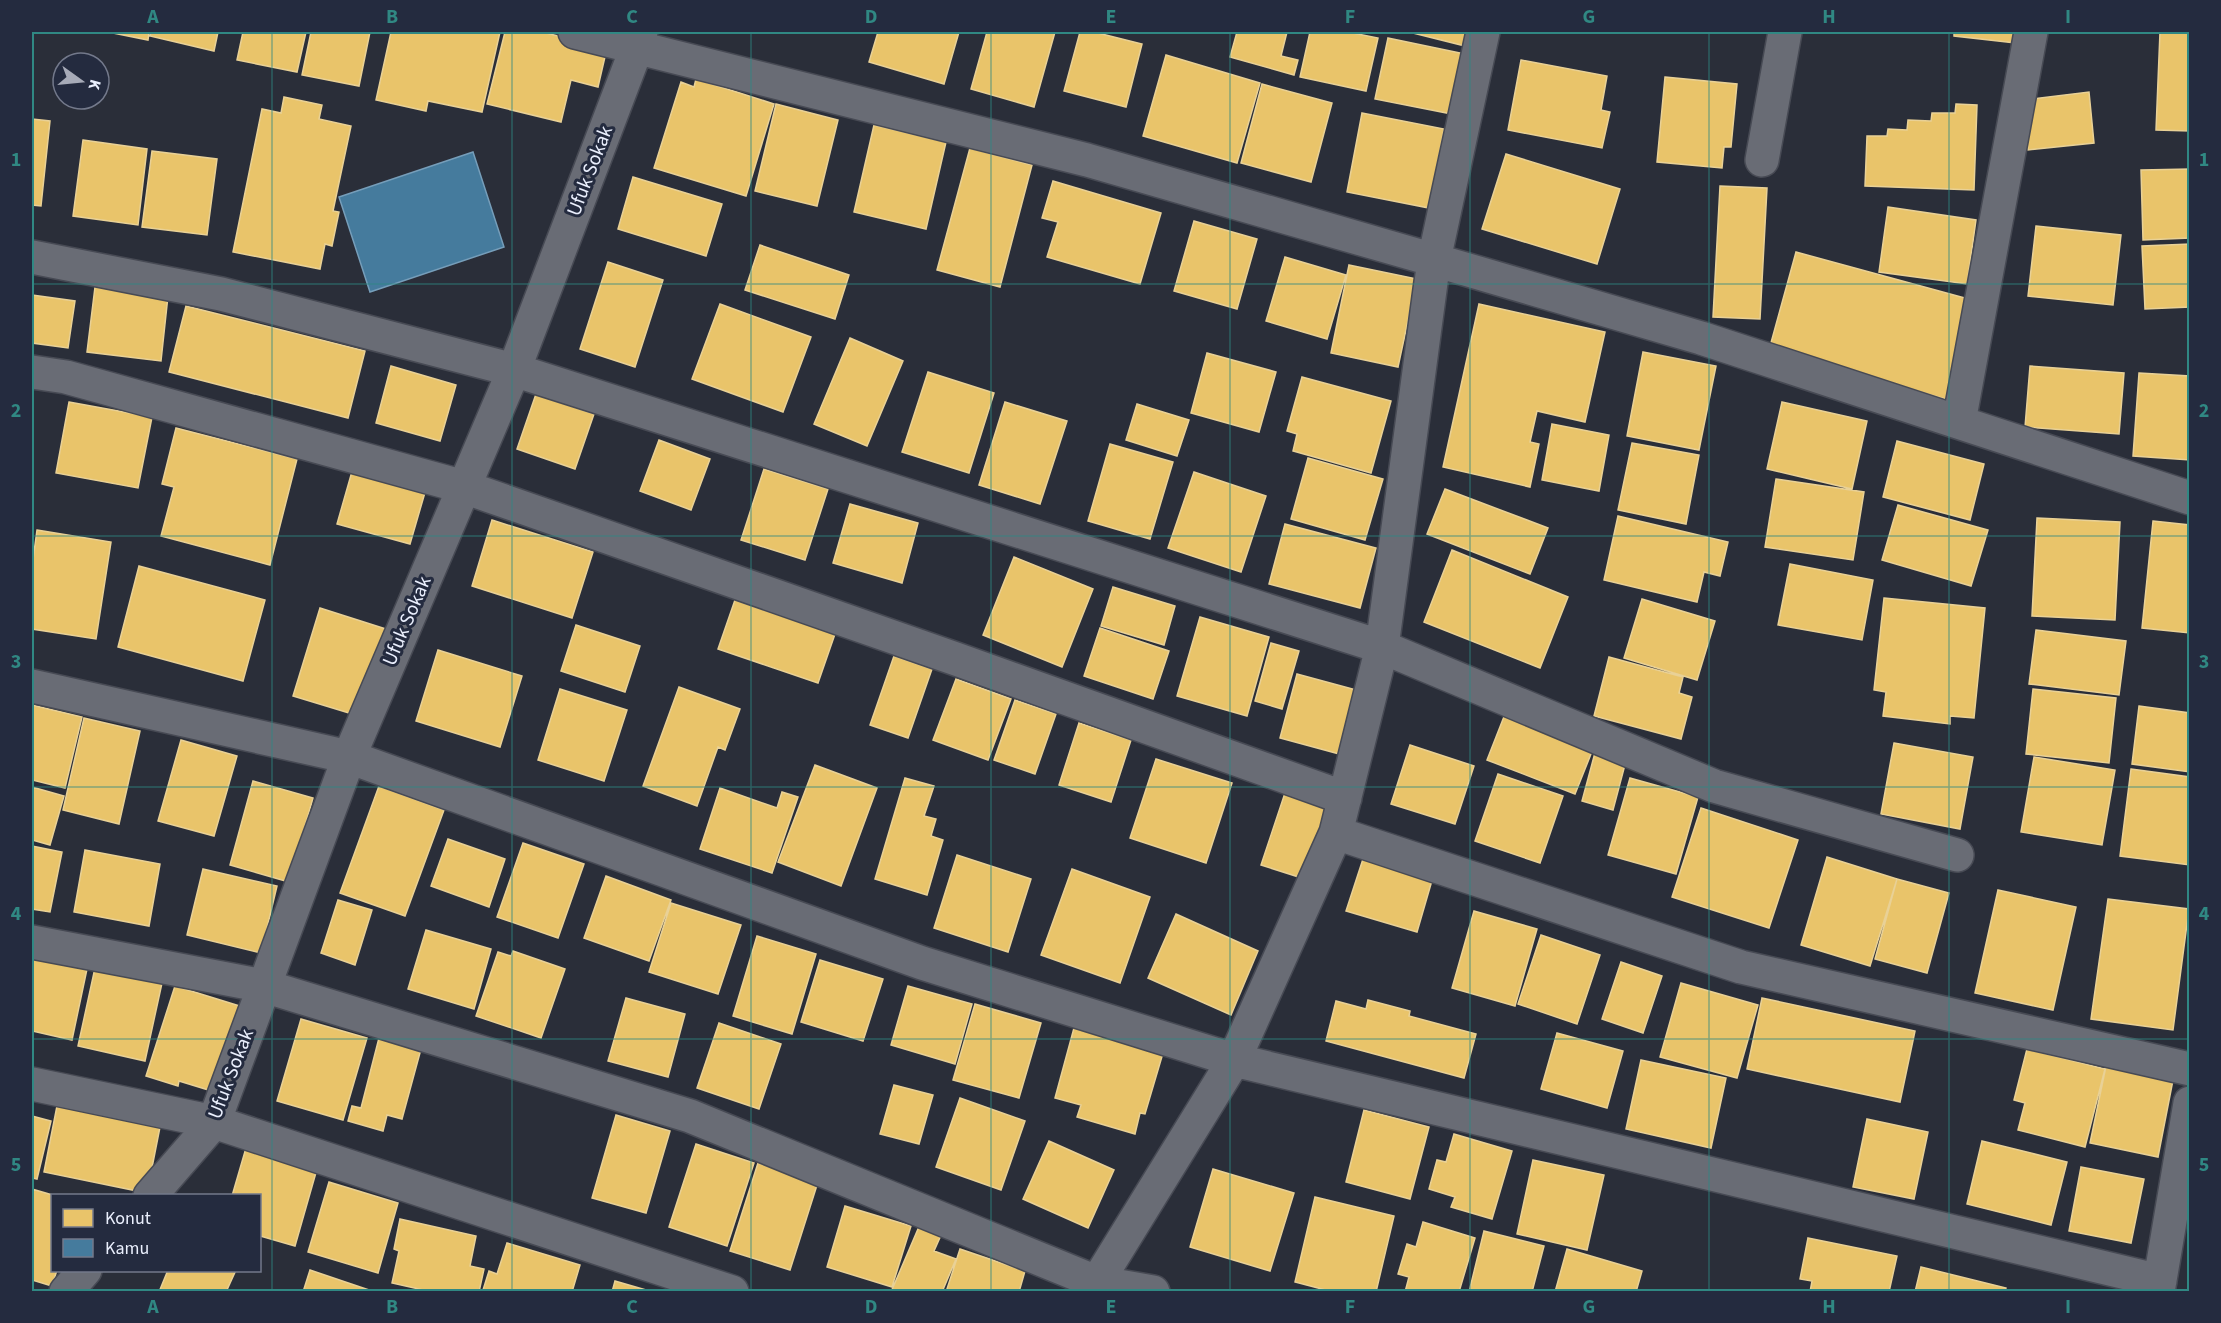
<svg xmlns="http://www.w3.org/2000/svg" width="2221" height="1323" font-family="'Source Sans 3',sans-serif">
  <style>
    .homes { fill: #e9c46a; stroke: #e9d196; stroke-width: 1.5 }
    .public { fill: #457b9d; stroke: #769eba; stroke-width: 1.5 }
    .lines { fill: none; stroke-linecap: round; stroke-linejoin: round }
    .street-casing { stroke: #474a54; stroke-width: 36 }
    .street { stroke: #696c75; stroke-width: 33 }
    .grid { fill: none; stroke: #308883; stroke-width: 1.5; stroke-opacity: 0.55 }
    .labels { text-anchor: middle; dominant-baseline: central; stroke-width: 6; stroke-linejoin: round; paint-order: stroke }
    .street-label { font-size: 20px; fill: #eaeffd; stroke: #242b3f }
    .neatline { fill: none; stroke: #308883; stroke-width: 2 }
    .grid-label { font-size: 20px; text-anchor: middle; font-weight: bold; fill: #308883 }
  </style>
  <rect width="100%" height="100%" fill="#2a2e39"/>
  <!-- homes -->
  <path class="homes" d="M108 32H149L148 40Z
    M151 32H218L214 51 150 36Z
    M243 32H306L297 72 237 60Z
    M311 32H370L359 86 302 75Z
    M391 32H500L482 112 428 101 426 111 376 100Z
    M505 32H542L607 48 598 87 571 80 561 122 487 104Z
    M878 32H959L944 84 869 62Z
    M987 32H1055L1034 107 971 89Z
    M1080 32H1094L1142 44 1126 107 1064 91Z
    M1237 32H1287L1281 56 1298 60 1294 75 1230 57Z
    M1310 32H1348L1378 38 1366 91 1300 77Z
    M1409 32H1477L1473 48Z
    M1954 32H2017L2015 43 1954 36Z
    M2160 32 2190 33V131L2156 130Z
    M1388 38 1470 55 1457 115 1375 99Z
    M1166 55 1260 83 1237 163 1143 136Z
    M1521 60 1607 76 1601 110 1610 112 1602 148 1508 130Z
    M1665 77 1737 84 1731 147H1724L1722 168 1657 162Z
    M696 79 774 104 746 196 654 168 681 82 694 87Z
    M1262 84 1332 103 1311 182 1241 163Z
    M2089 92 2094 143 2028 150 2023 100Z
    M284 97 322 105 319 119 351 126 333 211 339 212 332 246 325 244 320 269 233 252 262 109 281 113Z
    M776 104 838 120 817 206 755 191Z
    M1956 104 1977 105 1974 190 1865 186 1867 136H1887L1888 129 1907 130 1908 120 1931 121 1932 113H1955Z
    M1362 113 1444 129 1429 208 1347 192Z
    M32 119 50 121 41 206 32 205Z
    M874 125 946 142 926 229 854 212Z
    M83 140 147 149 138 225 73 216Z
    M970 148 1032 165 1000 287 937 270Z
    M152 151 217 159 207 235 142 227Z
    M1506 154 1620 189 1597 264 1482 229Z
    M2190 169V238L2143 240 2141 170Z
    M633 177 722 204 706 256 618 229Z
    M1053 181 1161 213 1140 284 1047 257 1058 222 1042 218Z
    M1720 186 1767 188 1760 319 1713 317Z
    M1888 207 1976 220 1967 284 1879 272Z
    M1194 221 1257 239 1237 309 1174 291Z
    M2036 226 2121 235 2113 305 2028 296Z
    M2190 244V307L2145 309 2142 246Z
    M760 245 849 275 835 319 745 290Z
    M1796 252 1976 301 1949 400 1769 350Z
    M1285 257 1346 275 1327 339 1266 321Z
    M608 262 663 280 635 367 580 349Z
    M1349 265 1417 279 1398 367 1331 353Z
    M95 287 168 296 161 361 87 352Z
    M32 295 75 301 68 348 32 343Z
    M720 304 811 337 783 412 692 379Z
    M1479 304 1605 332 1585 422 1537 411 1530 442 1539 444 1530 487 1443 467Z
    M186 306 365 351 348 418 169 372Z
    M850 338 903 361 867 446 814 424Z
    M1643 352 1716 366 1699 450 1627 436Z
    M1207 353 1276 372 1259 432 1191 413Z
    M391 366 456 385 440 441 376 423Z
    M2030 366 2124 373 2119 434 2025 427Z
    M928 372 994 393 969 473 902 452Z
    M2139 373 2190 376V460L2133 456Z
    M1302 377 1391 401 1371 473 1293 451 1297 434 1287 431Z
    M536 394 594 414 575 469 517 449Z
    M69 402 152 417 138 488 56 473Z
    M1005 402 1067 421 1040 504 979 485Z
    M1782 402 1867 421 1852 489 1767 469Z
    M1137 404 1189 420 1177 456 1126 440Z
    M1552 424 1609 435 1599 491 1542 480Z
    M176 428 297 459 270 565 161 536 174 487 162 484Z
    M659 440 710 459 691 510 640 491Z
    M1897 441 1984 464 1970 520 1883 497Z
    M1632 443 1699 455 1686 524 1618 510Z
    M1110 444 1173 462 1150 539 1088 521Z
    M1308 458 1383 479 1365 540 1291 519Z
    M353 468 426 489 410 544 337 524Z
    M764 469 828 489 805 560 741 540Z
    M1194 472 1266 496 1241 572 1168 548Z
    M1776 479 1864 492 1853 560 1765 547Z
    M1445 489 1548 528 1530 574 1427 534Z
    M850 504 918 523 902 583 833 563Z
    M1898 505 1988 530 1971 586 1882 560Z
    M1618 516 1728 542 1720 576 1704 572 1697 602 1604 580Z
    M2037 518 2120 522 2115 620 2032 616Z
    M492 520 593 552 572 618 472 586Z
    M2153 521 2190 525V633L2142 628Z
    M1285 524 1376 548 1360 608 1269 584Z
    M37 530 111 542 96 639 32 629V567Z
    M1452 550 1568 597 1540 668 1424 622Z
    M1014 557 1093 589 1062 667 983 635Z
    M1790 564 1873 580 1862 640 1778 625Z
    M139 566 265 600 243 681 118 647Z
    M1113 587 1175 606 1164 645 1101 626Z
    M1884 598 1985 608 1974 718 1950 716V724L1883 716 1886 692 1874 690Z
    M1642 599 1715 621 1697 680 1624 658Z
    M735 600 835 634 818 683 718 649Z
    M320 608 386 629 359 716 293 696Z
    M1200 617 1269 637 1247 716 1177 696Z
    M576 625 640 646 625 692 561 671Z
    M1100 628 1169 651 1153 699 1084 676Z
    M2036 630 2126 641 2119 695 2029 684Z
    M1271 643 1299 651 1282 709 1255 701Z
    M438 650 522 676 500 747 416 721Z
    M894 656 932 669 908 738 870 725Z
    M1609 657 1683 677 1679 693 1692 697 1681 739 1594 716Z
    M1297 674 1360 691 1343 755 1280 738Z
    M956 679 1011 699 988 760 933 740Z
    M679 687 740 709 725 750 718 747 697 806 643 786Z
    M560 689 627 710 604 781 538 760Z
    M2033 689 2116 698 2109 763 2026 754Z
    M1015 700 1056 714 1035 774 994 760Z
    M32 705 82 717 65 788 32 780Z
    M2139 706 2190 713V772L2132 764Z
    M1507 709 1595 744 1575 794 1487 760Z
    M84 718 140 731 119 824 63 810Z
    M1079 723 1131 740 1111 802 1059 785Z
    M181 740 237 756 214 836 158 821Z
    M1894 743 1973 757 1960 829 1881 814Z
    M1410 745 1474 766 1455 824 1391 804Z
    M1596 749 1627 757 1613 810 1582 801Z
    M2034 757 2115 770 2102 845 2021 832Z
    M1156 759 1232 783 1206 863 1130 838Z
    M815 765 877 788 841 886 778 862Z
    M2131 769 2190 777V865L2120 856Z
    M1498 774 1563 796 1540 863 1475 841Z
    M905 778 934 786 924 816 936 819 931 836 943 840 927 895 875 879Z
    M1630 778 1698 797 1676 874 1608 855Z
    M253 781 313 798 289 882 230 865Z
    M379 786 444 810 405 916 340 893Z
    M32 787 64 796 50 845 32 840Z
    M1287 787 1334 802 1308 880 1261 865Z
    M720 788 777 808 782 792 798 797 772 873 700 849Z
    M1701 808 1798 840 1769 928 1672 897Z
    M448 839 505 859 489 907 431 886Z
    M523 843 584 864 558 938 497 917Z
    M32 846 62 852 50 912 32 909Z
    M85 850 160 864 149 926 74 912Z
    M957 855 1031 879 1008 952 934 928Z
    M1364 856 1433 877 1417 932 1346 911Z
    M1827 857 1897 879 1870 966 1801 945Z
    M203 869 277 886 261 953 187 935Z
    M1072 869 1150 897 1120 983 1041 955Z
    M606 876 671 900 649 961 584 938Z
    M1897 879 1949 893 1927 973 1875 959Z
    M1998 890 2076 907 2053 1010 1975 993Z
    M2108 899 2189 909 2173 1030 2091 1019Z
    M338 900 372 910 355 965 321 953Z
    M671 903 741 925 718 994 649 972Z
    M1474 911 1537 929 1515 1006 1452 988Z
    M1176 914 1258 951 1231 1015 1148 978Z
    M426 930 491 949 474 1009 408 989Z
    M1541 935 1600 955 1577 1024 1518 1004Z
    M757 936 816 954 792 1034 733 1016Z
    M513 951 565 969 541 1038 476 1016 498 952 511 956Z
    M32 957 87 969 72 1040 32 1031Z
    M820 960 883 979 863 1041 801 1022Z
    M1621 962 1662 976 1643 1033 1602 1019Z
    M95 968 162 983 145 1061 78 1046Z
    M1681 983 1758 1005 1737 1078 1660 1057Z
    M175 986 243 1007 215 1092 179 1081 178 1086 146 1076Z
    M908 986 972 1004 955 1064 891 1045Z
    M626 998 685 1014 668 1077 608 1061Z
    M1762 998 1915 1031 1900 1102 1747 1069Z
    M1368 1000 1410 1011 1409 1016 1476 1034 1464 1078 1326 1041 1336 1001 1366 1009Z
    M975 1004 1041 1023 1019 1098 953 1080Z
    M301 1019 367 1038 343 1120 277 1101Z
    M719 1023 781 1044 759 1109 697 1088Z
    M1074 1028 1163 1053 1145 1114 1140 1113 1135 1134 1077 1117 1081 1105 1055 1098Z
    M1557 1033 1623 1051 1607 1108 1541 1089Z
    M379 1038 421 1049 402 1119 387 1115 383 1131 348 1121 352 1106 361 1108Z
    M2027 1049 2105 1069 2085 1147 2018 1130 2025 1103 2014 1100Z
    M1641 1060 1726 1078 1711 1148 1626 1129Z
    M2106 1066 2173 1080 2158 1157 2090 1143Z
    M894 1085 933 1095 919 1144 880 1134Z
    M960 1098 1025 1121 1001 1190 936 1167Z
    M57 1106 160 1127 147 1193 44 1172Z
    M1364 1110 1429 1127 1410 1199 1346 1182Z
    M616 1115 670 1131 646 1213 592 1198Z
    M32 1116 51 1121 37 1179 32 1178Z
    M1867 1119 1928 1132 1914 1199 1853 1187Z
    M1454 1134 1512 1151 1492 1219 1451 1207 1455 1197 1429 1189 1437 1160 1446 1162Z
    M1049 1141 1114 1170 1088 1228 1023 1199Z
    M1982 1141 2067 1162 2051 1225 1967 1204Z
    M696 1144 754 1163 727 1246 669 1227Z
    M246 1148 317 1169 295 1246 260 1236V1196H232Z
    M1533 1160 1604 1175 1587 1250 1517 1234Z
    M758 1163 818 1182 790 1270 730 1251Z
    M2081 1167 2144 1179 2131 1243 2069 1231Z
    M1213 1169 1294 1193 1270 1271 1190 1247Z
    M329 1182 398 1203 378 1273 308 1252Z
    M32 1189 56 1196H52V1270H57L52 1286 32 1280Z
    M1315 1197 1394 1216 1376 1292H1333L1295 1282Z
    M845 1206 911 1226 892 1287 827 1267Z
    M924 1215 946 1224 934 1251 956 1259 942 1292H891Z
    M400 1219 476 1236 470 1266 484 1269 479 1292H432L392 1283 399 1251 394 1249Z
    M1423 1222 1475 1238 1459 1292H1405L1409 1277 1398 1274 1407 1244 1416 1247Z
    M1484 1231 1544 1246 1532 1292H1469Z
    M1808 1238 1897 1256 1889 1292H1810L1812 1281 1800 1279Z
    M507 1243 580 1265 572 1292 483 1290 489 1271 497 1274Z
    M960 1249 1025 1271 1019 1292H946Z
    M1567 1249 1642 1271 1636 1292H1555Z
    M1921 1267 2006 1288 2005 1292H1915Z
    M168 1270H236L226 1292H159Z
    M310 1270 375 1292H303Z
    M615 1281 653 1292H612Z"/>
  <!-- public -->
  <path class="public" d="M473 152 504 247 370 292 339 197Z"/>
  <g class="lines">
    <!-- street casing -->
    <g class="street-casing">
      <path id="street" d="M575 32 1087 160 1434 260 1701 338 2190 498
        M1762 160 1785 32
        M32 257 221 294 514 370 1382 647 1714 786 1957 855
        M32 372 66 377 464 487 956 659 1345 798
        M1959 422 2031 32
        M32 686 349 757 922 963 1234 1060 2160 1281
        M1336 833 1741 967 2190 1069
        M32 942 264 986 690 1116 1096 1282 1153 1292
        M32 1084 214 1122 732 1292
        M150 1196 214 1122 349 757 514 370 637 47 641 32
        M66 1292 85 1270
        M1091 1292 1234 1060 1336 833 1382 647 1434 260 1483 32
        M2158 1292 2190 1103"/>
    </g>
    <!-- street -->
    <use href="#street" class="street"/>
  </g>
  <!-- grid -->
  <path class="grid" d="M272 32V1292M512 32V1292M751 32V1292M991 32V1292M1230 32V1292M1470 32V1292M1709 32V1292M1949 32V1292M32 284H2190M32 536H2190M32 787H2190M32 1039H2190"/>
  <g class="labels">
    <!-- street labels -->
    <g class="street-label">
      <text transform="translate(590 171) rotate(-69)">Ufuk Sokak</text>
      <text transform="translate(407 621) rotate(-67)">Ufuk Sokak</text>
      <text transform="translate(231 1074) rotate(-69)">Ufuk Sokak</text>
    </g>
  </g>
  <!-- border -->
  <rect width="2221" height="1323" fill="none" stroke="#242b3f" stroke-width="66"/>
  <!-- legend -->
  <rect x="51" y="1194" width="210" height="78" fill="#242b3f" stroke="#73798b" stroke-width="1.5"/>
  <rect x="63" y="1209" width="30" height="18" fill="#e9c46a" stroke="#73798b" stroke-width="1.5"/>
  <text x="105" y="1224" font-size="18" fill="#eaeffd">Konut</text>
  <rect x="63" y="1239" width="30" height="18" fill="#457b9d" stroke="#73798b" stroke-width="1.5"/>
  <text x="105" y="1254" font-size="18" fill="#eaeffd">Kamu</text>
  <!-- north arrow -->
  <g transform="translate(81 81) rotate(105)"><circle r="28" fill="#242b3f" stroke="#73798b" stroke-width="1.5"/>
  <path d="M0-4.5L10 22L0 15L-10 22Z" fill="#a7abb8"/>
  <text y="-9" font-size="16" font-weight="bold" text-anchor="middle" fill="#eaeffd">K</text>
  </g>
  <rect x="33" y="33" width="2155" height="1257" class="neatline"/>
  <g class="grid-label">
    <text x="153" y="23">A</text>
    <text x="392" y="23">B</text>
    <text x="632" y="23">C</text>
    <text x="871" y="23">D</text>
    <text x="1111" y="23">E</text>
    <text x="1350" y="23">F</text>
    <text x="1589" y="23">G</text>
    <text x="1829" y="23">H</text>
    <text x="2068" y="23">I</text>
    <text x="16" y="166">1</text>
    <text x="2204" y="166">1</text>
    <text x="16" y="417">2</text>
    <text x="2204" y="417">2</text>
    <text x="16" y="668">3</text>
    <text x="2204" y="668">3</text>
    <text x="16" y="920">4</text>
    <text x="2204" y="920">4</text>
    <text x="16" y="1171">5</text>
    <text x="2204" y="1171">5</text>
    <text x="153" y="1313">A</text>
    <text x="392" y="1313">B</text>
    <text x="632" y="1313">C</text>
    <text x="871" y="1313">D</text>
    <text x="1111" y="1313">E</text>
    <text x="1350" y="1313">F</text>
    <text x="1589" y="1313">G</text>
    <text x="1829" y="1313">H</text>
    <text x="2068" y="1313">I</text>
  </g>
</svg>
